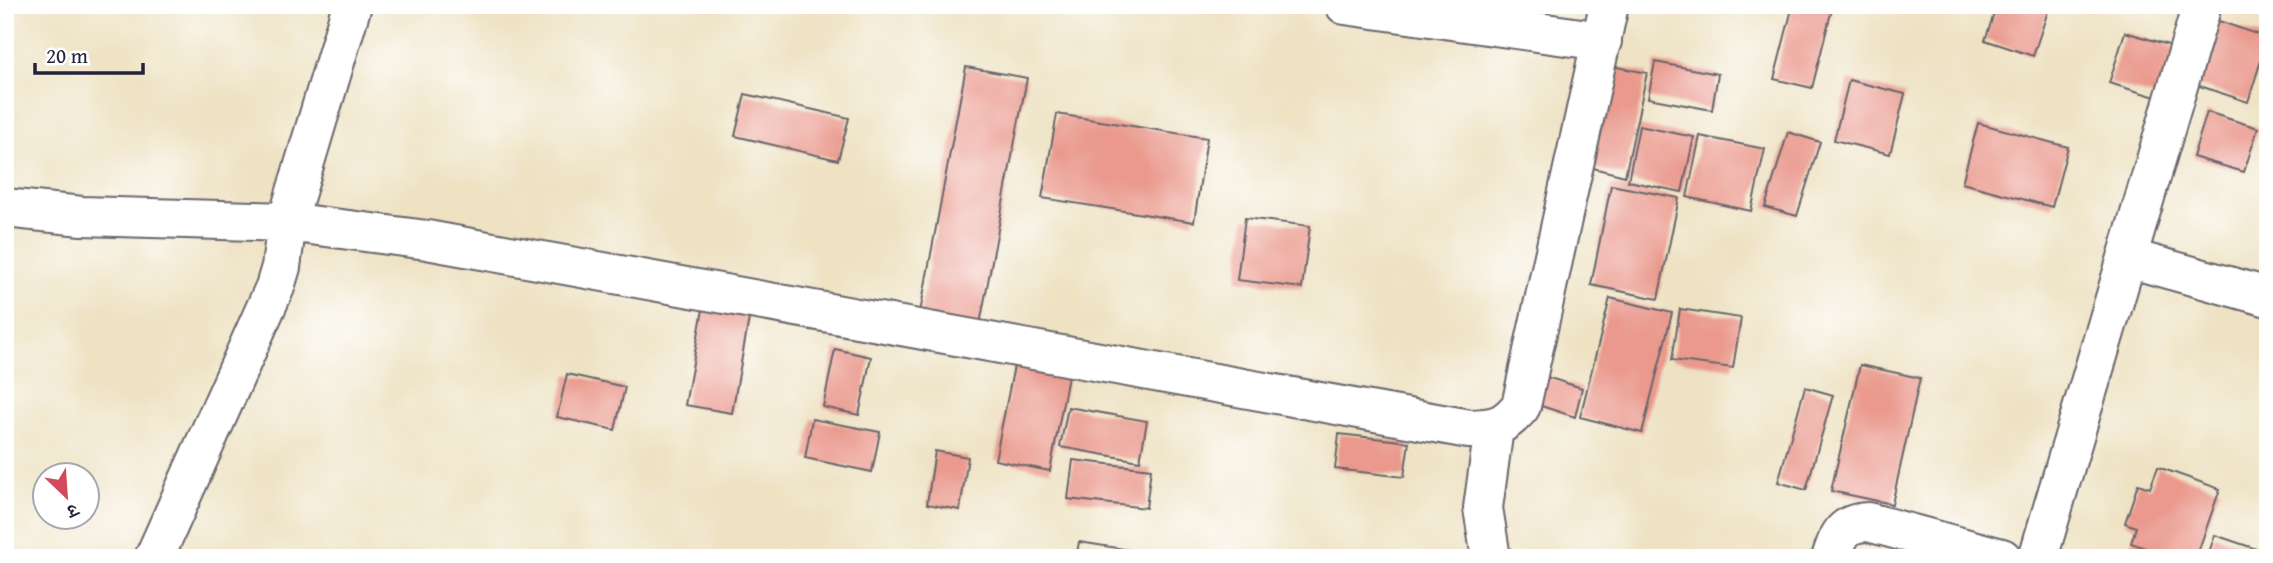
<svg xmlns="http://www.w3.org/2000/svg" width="2273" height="563" font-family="'Gentium Book Plus','Noto Serif Devanagari',serif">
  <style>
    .building { fill: #ea998c }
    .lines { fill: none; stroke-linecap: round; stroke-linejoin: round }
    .street-casing { stroke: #69656b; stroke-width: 42 }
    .street { stroke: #fff; stroke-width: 38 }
  </style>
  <rect width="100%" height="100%" fill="#fff"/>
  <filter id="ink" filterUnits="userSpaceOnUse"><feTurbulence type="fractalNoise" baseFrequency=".0143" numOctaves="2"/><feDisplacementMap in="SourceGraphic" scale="14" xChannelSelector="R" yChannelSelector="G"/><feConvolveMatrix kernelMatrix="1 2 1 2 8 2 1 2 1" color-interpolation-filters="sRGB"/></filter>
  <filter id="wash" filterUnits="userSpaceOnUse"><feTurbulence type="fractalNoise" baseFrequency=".00686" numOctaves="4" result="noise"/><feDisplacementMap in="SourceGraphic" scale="28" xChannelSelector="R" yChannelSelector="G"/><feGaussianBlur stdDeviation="1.57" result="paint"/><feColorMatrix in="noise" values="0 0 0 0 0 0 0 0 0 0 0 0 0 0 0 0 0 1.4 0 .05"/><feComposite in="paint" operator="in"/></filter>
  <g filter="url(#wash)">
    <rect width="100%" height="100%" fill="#eee2c3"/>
    <g id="blocks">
      <!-- building -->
      <path class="building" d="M1793 5H1833L1812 88 1774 79Z
        M1997 5H2050L2033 56 1985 40Z
        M2210 18 2268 38 2248 102 2188 82Z
        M2125 32 2185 50 2169 101 2109 83Z
        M1655 62 1718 74 1712 110 1648 98Z
        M1607 65 1647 73 1625 176 1589 167Z
        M966 67 1027 78 979 329 919 318Z
        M1849 80 1905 94 1890 154 1834 140Z
        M745 94 849 118 838 160 735 136Z
        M2207 112 2258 128 2244 172 2193 157Z
        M1057 114 1207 138 1194 222 1042 198Z
        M1978 123 2068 147 2052 207 1962 183Z
        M1639 126 1694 137 1682 192 1628 181Z
        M1788 132 1820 142 1797 216 1765 207Z
        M1700 136 1765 149 1751 211 1687 197Z
        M1611 185 1679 198 1658 299 1591 285Z
        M1245 218 1310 226 1302 288 1237 280Z
        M1610 298 1672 313 1642 433 1580 417Z
        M705 299 751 307 732 413 685 405Z
        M1680 309 1741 318 1733 368 1672 360Z
        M835 349 871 357 859 415 823 407Z
        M1016 356 1070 366 1050 471 995 460Z
        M1860 365 1920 378 1892 504 1831 491Z
        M567 374 625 387 615 430 557 417Z
        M1540 375 1582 388 1575 417 1532 403Z
        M1805 387 1833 395 1806 490 1778 482Z
        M1068 407 1147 421 1140 461 1060 447Z
        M812 419 880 432 872 472 805 458Z
        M1339 434 1409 442 1404 477 1335 469Z
        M935 451 968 457 960 510 927 504Z
        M1073 460 1151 469 1146 508 1068 499Z
        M2158 467 2220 489 2196 558H2173L2131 543 2136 527 2125 523 2138 484 2150 488Z
        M2215 535 2268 553V558H2207Z
        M1079 542 1169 556V558H1076Z"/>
    </g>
  </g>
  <g filter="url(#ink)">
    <use href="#blocks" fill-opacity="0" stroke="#69656b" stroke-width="2"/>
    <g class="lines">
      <!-- street casing -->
      <g class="street-casing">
        <path id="street" d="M1345 5 1602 41
          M5 208 82 216 287 222 427 240 1469 429C1495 428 1504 427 1521 406L1609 5
          M2128 258 2268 297
          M154 558 275 287 281 267 287 222 352 5
          M1491 558 1483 508 1494 428
          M1831 558C1839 535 1842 523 1868 522L2002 558
          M2038 558 2202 5"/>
      </g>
      <!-- street -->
      <use href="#street" class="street"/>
    </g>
  </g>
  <!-- margin -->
  <rect width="2273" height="563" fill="none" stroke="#fff" stroke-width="28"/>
  <!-- north arrow -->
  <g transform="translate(66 496) rotate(155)"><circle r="33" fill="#ffffff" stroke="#a7a7b1" stroke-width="2"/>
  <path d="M0-5L12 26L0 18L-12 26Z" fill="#d1495b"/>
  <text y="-10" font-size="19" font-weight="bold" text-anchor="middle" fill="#22223b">उ</text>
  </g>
  <!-- scale -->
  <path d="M35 63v10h108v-10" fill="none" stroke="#22223b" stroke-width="3.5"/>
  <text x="46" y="63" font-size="21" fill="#22223b" stroke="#ffffff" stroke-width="5" paint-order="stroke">20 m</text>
</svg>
